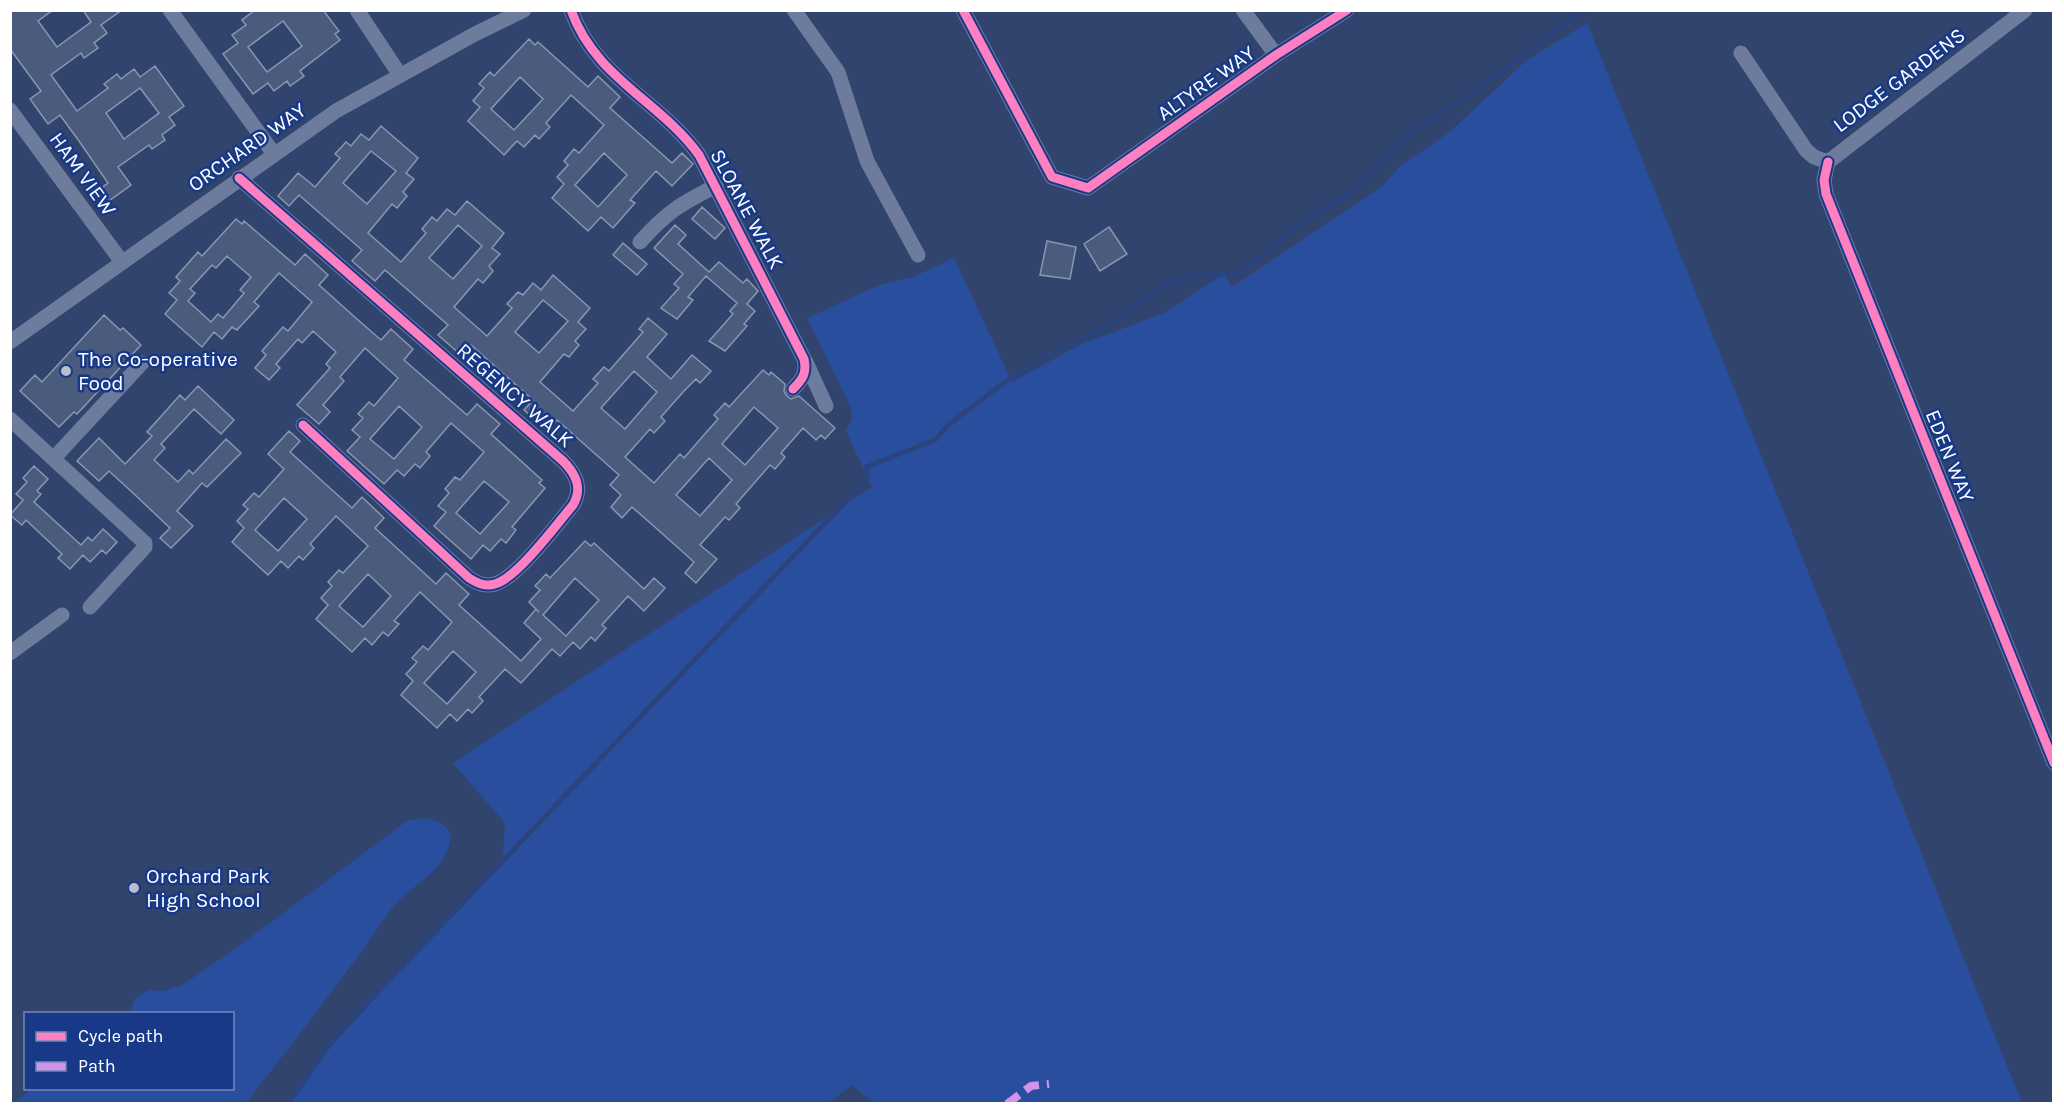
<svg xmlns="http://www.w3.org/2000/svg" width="2064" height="1114" font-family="Karla,sans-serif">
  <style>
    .green { fill: #2a4e9e }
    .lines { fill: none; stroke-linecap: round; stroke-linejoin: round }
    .stream { stroke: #2c447d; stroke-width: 5 }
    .building { fill: #4b5b7d; stroke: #8b97b1; stroke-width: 1.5; fill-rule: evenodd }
    .minor { stroke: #6d7b9c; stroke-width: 15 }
    .quiet { stroke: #d193ec; stroke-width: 8; stroke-dasharray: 15 8; stroke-linecap: butt }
    .cycleway-casing { stroke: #173988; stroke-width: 13 }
    .cycleway { stroke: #ff80c0; stroke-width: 9 }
    .poi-dot { fill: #b7becc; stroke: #173988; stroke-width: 2 }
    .labels { text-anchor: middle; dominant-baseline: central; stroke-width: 5; stroke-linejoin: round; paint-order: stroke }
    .street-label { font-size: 21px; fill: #fff; stroke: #173988 }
    .poi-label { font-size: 21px; fill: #fff; stroke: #173988; text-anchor: start }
  </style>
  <rect width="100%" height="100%" fill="#31446e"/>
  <!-- green -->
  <path class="green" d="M1587 23 2022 1103 875 1104 852 1085 827 1104 290 1103 330 1048 503 857 505 823 453 763 872 487 846 431 852 419 851 408 807 318 877 286 913 277 954 258 1012 382 1080 345 1166 312 1224 274 1232 287 1383 186 1399 167 1450 132 1526 61Z
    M424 818C439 821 455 827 449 846 441 872 410 887 394 906 379 924 368 944 354 962 318 1010 282 1057 246 1103H13L32 1089 232 1088V1014L135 1013 131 1009 135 999 148 990 162 991 181 986 232 951 407 821Z"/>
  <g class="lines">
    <!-- stream -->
    <path class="stream" d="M288 1104 333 1039 868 478 866 467 935 440 948 425 1009 379 1045 357 1111 324 1163 286 1191 276 1238 273 1279 244 1289 232 1315 213 1349 194 1412 132 1476 90 1584 10"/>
  </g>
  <!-- building -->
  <path class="building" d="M10 10H53L38 21 57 47 91 22 83 10H122L101 25 107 33 94 43 98 48 84 58 81 53 51 75 77 111 108 88 104 84 117 74 121 79 134 69 140 77 155 66 184 106 169 117 175 125 162 135 165 140 152 149 149 145 118 167 131 185 106 203 97 191 108 183 79 141 60 115 48 124 30 99 41 91 10 49ZM140 88 159 113 124 139 106 113Z
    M255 10H323L339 31 335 34 340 40 300 71 304 76 290 86 287 81 274 91 268 83 253 94 223 54 238 43 232 35 246 25 242 20ZM283 21 302 46 267 72 248 47Z
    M529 39 535 45 538 42 588 87 598 76 620 97 610 108 672 163 682 153 693 164 672 186 656 171 630 200 635 203 613 228 601 217 588 231 552 198 564 184 557 177 568 165 564 161 574 149 579 153 604 125 571 95 546 123 550 127 539 139 535 135 524 147 517 141 504 155 468 121 480 107 473 101 484 88 479 84 490 72 494 76ZM520 77 543 99 514 130 491 109ZM604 153 627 175 598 207 575 185Z
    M381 126 418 158 406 173 414 179 403 192 407 196 397 208 392 204 368 233 401 262 426 233 422 229 432 217 437 221 447 209 455 215 467 201 504 233 492 248 500 254 489 266 493 271 483 283 478 279 454 307 487 336 512 308 507 304 518 292 523 295 533 283 541 290 553 275 590 308 578 322 586 329 575 341 579 345 569 357 564 354 540 382 573 411 598 383 593 379 604 367 609 371 643 332 639 329 648 318 667 334 647 357 671 379 692 355 711 371 700 383 696 379 684 391 661 417 665 421 654 433 650 429 625 457 654 483 680 454 684 458 703 436 718 419 714 415 725 403 729 407 763 370 769 375 771 372 785 384 784 391 787 396 791 399 799 396 835 428 825 439 821 435 816 440 803 428 781 453 785 457 775 469 770 465 736 504 740 508 729 520 725 517 700 545 717 559 696 583 685 573 694 562 656 528 632 507 622 518 611 507 621 495 610 485 619 475 557 420 547 430 524 410 533 400 471 345 461 355 438 335 448 325 385 270 375 281 352 261 362 250 299 195 289 206 278 196 298 173 315 187 340 158 335 154 346 142 351 146 361 134 369 140ZM371 151 396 171 367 204 343 183ZM458 225 482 246 453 279 429 258ZM543 300 568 321 539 353 515 332ZM634 371 657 392 625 429 601 408ZM754 407 778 428 745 465 722 444ZM709 458 732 480 700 516 676 495Z
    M702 207 725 228 715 239 692 219Z
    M236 219 242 224 244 221 295 265 305 254 328 275 319 285 357 319 381 340 391 329 413 349 404 360 467 415 477 404 500 424 491 434 542 480 539 483 545 488 512 527 516 530 506 543 501 539 490 551 483 545 471 559 434 526 446 512 438 506 449 493 445 489 455 477 460 480 484 452 451 423 426 452 430 456 420 468 415 464 404 476 397 470 384 484 347 451 360 437 352 430 363 418 358 414 369 402 374 406 398 378 365 348 340 377 344 381 323 405 330 412 319 424 297 405 330 368 326 364 336 352 313 331 302 343 298 339 276 364 280 368 269 380 255 368 266 355 262 351 283 327 288 331 312 302 279 273 254 302 259 306 237 330 232 327 222 339 214 332 202 347 165 314 177 300 169 293 180 281 176 277 198 252 202 256ZM227 256 251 277 240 290 244 293 223 318 218 314 211 322 188 301 195 293 190 289 212 265 216 268ZM399 406 422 427 394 459 370 439ZM484 481 509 502 480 534 456 513Z
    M675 225 686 235 678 244 709 272 719 262 743 283 747 279 758 291 747 304 755 311 744 324 747 326 725 351 709 341 733 314 730 311 737 303 706 276 688 297 693 300 677 319 661 308 679 288 674 284 683 274 654 248Z
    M1109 227 1127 254 1100 271 1084 244Z
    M1047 241 1076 247 1070 279 1040 275Z
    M623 243 647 264 637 275 613 255Z
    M104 315 120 330 123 328 141 345 77 414 74 412 59 427 20 391 35 375 42 382Z
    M198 386 234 420 221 434 194 409 161 444 165 448 154 460 178 482 189 470 193 474 226 439 241 453 207 487 202 483 177 511 193 526 171 548 160 538 170 528 133 493 109 471 99 481 77 461 99 438 125 464 152 436 147 432 180 395 185 400Z
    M289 431 300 441 290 452 352 508 362 497 384 518 375 528 436 584 446 573 469 594 459 605 521 661 541 639 524 623 536 609 539 612 529 602 540 590 535 586 546 574 550 578 585 541 591 546 594 543 644 589 654 578 665 588 644 611 628 596 602 625 606 628 595 641 591 637 580 649 573 642 560 656 552 649 521 683 505 669 479 697 483 701 472 713 468 709 457 721 450 714 437 728 401 695 413 681 406 674 417 662 412 658 423 646 428 650 452 622 420 592 394 621 399 624 388 636 383 632 372 645 365 638 352 652 316 619 328 605 321 598 332 586 328 582 339 570 343 573 368 546 336 516 310 544 314 548 303 560 299 556 288 568 281 561 268 575 232 542 244 528 237 521 248 509 243 505 254 493 259 497 284 469 268 454ZM284 498 307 519 278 551 255 530ZM368 574 391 596 363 627 339 606ZM575 578 599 600 566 636 543 615ZM453 651 476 672 447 704 424 683Z
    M34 466 48 479 37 491 41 494 34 502 81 545 88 537 92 541 103 529 117 542 106 554 102 550 90 562 83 555 70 569 58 558 62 554 26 520 22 525 10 515 23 500 16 494 27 482 23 478Z"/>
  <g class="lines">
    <!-- minor -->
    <path class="minor" d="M170 10 274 154
      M357 10 400 75
      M571 10C595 78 660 101 699 155L804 359C807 373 803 379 793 389
      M794 10 838 72 867 161 918 255
      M963 10 1052 177 1088 188 1276 55 1347 10
      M1243 10 1276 55
      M1741 53 1806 150 1814 157 1828 162
      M10 110 122 262
      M1828 162 1824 180 1826 194 2054 763
      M1828 162 2025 10
      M239 178 563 461C576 474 583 488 573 505 557 524 517 578 495 584 485 587 477 583 469 578L303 425
      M640 242C667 212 680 204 716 186
      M10 342 336 111 475 34 524 10
      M806 362 826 406
      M10 419 145 543V547L90 607
      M54 458 142 363
      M10 653 62 615"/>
    <!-- quiet -->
    <path class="quiet" d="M1007 1104 1031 1086 1049 1084"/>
    <!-- cycleway casing -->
    <g class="cycleway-casing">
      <path id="cycleway" d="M571 10C595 78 660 101 699 155L804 359C807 373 803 379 793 389
        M963 10 1052 177 1088 188 1276 55 1347 10
        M1828 162 1824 180 1826 194 2054 763
        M239 178 563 461C576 474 583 488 573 505 557 524 517 578 495 584 485 587 477 583 469 578L303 425"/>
    </g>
    <!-- cycleway -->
    <use href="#cycleway" class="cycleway"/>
  </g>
  <!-- markers -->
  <g class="poi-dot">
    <circle cx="66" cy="371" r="6"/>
    <circle cx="134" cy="888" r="6"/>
  </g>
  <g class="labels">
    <!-- street labels -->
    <g class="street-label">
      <text transform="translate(1899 80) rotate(-37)">LODGE GARDENS</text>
      <text transform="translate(1206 83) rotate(-35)">ALTYRE WAY</text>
      <text transform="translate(247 147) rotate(-35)">ORCHARD WAY</text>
      <text transform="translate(83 174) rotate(54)">HAM VIEW</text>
      <text transform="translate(747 209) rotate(62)">SLOANE WALK</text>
      <text transform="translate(515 395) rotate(41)">REGENCY WALK</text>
      <text transform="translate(1950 456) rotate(68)">EDEN WAY</text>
    </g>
    <!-- poi labels -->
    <g class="poi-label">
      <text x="78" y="359">The Co-operative<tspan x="78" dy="24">Food</tspan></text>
      <text x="146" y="876">Orchard Park<tspan x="146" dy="24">High School</tspan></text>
    </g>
  </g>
  <!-- border -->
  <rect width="2064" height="1114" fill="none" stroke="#ffffff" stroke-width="24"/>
  <!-- legend -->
  <rect x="24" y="1012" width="210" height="78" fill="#173988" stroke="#7488b8" stroke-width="1.5"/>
  <rect x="36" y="1032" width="30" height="9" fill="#ff80c0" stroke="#7488b8" stroke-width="1.5"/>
  <text x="78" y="1042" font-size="18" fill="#ffffff">Cycle path</text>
  <rect x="36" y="1062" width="30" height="9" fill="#d193ec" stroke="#7488b8" stroke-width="1.5"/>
  <text x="78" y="1072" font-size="18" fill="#ffffff">Path</text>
</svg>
